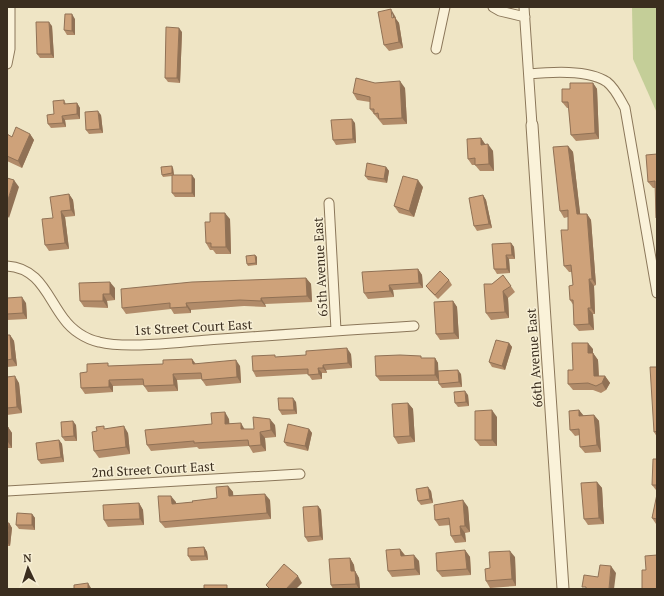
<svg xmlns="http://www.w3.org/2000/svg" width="664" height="596" font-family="'PT Serif',serif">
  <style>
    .green { fill: #c4ce98 }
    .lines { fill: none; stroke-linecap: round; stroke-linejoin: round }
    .minor-casing { stroke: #8b775a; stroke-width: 11 }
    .tertiary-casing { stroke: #8b775a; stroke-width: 13 }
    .minor { stroke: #faf2d9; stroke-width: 9 }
    .tertiary { stroke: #faf2d9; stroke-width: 11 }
    .wall { fill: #b18b69 }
    .shaded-wall { fill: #907155 }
    .building { fill: #cea27a; stroke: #907155 }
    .labels { text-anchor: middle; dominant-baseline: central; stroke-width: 3; stroke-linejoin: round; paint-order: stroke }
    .street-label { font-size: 13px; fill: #3b2e1f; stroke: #f7efd5 }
  </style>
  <rect width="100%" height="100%" fill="#efe5c5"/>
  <!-- green -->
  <path class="green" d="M632 7H657V113L633 59Z"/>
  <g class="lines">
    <!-- minor casing -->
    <g class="minor-casing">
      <path id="minor" d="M493 7 500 11 525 17
        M524 7 532 125
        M436 49 445 7
        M7 64 10 49V7
        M529 74C550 72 588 69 607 82 615 88 620 99 625 108L657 293
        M329 203 336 330
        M7 266C40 268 47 297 64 319 72 330 85 339 99 342 127 349 178 342 208 340 277 335 345 330 414 326
        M7 491 300 474"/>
    </g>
    <!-- tertiary casing -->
    <g class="tertiary-casing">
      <path id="tertiary" d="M532 125 563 589"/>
    </g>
    <!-- minor -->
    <use href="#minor" class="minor"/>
    <!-- tertiary -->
    <use href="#tertiary" class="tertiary"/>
  </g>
  <!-- wall -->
  <path class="wall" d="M395 16 396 19 399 23 403 48 389 51 384 45Z
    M75 19V35H67L64 30Z
    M52 26 54 58H40L37 54Z
    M182 32 180 83 168 82 165 78Z
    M375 83 405 88 407 124 383 125 370 109V102L357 100 353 93Z
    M593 83 597 89 599 139 576 141 571 135 569 108H567L562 102 570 89Z
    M64 100 66 104 77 103 80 108V119L65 120 66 127 51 128 48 124Z
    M101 115 103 133 89 134 86 130Z
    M355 123 356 143 336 145 333 140Z
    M7 134 12 137 30 134 34 140 22 168 7 161Z
    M481 138 485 144 493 151 494 171H480L475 165H472L468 159Z
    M568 146 573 152 580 214H587L591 220 596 285 594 286 595 314H593L594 330 579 331 574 325V306L570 300 573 285 572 272H569L564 266 568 230V217L564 218 560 211Z
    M657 154V219L656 218 655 188H653L648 182Z
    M386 167 389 171 387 183 368 180 365 176Z
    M173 168 174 175 195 179V197H175L172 193V176L163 177 162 175Z
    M423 187 414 217 399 213 394 206Z
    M69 194 73 200 75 216 65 217 69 249 49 251 45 245 53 218Z
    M483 195 486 200 492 228 477 231 474 226Z
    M230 219 231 254H216L213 250H210L206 243 210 222Z
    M511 243 514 247 515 259H509L510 273 497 274 494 269Z
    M255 255 257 257V265L248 266 247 264Z
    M418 269 422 275 423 288 393 290 394 297 368 299 364 293Z
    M503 275 515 292 508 298 509 318 491 320 486 313 492 284Z
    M306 278 311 284 312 302 265 304 266 307 244 306 191 310V313L174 314 171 309 126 314 122 308Z
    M449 280 452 285 438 299 429 290 426 286Z
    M115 288V300L107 301 108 308 84 307 80 301Z
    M453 301 457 307 459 339 440 340 436 334Z
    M26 303 27 319 7 320V307Z
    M7 335H10L14 341 17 366 7 367Z
    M509 343 512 347 505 370 492 367 489 362Z
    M593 349V353L598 360 599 376H605L610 383 606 390 601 393 593 390H573L568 384 573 370Z
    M351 354 352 368 326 370 327 373H322V379L312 380 308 374 256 377 253 371 276 357Z
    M422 358H435L438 363V371L461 374 462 387 442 388 439 384 438 372 439 381H380L376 376Z
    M192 359 196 364 240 366 241 383 206 386 202 380V379L177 380 178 391 148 392 144 386V385L113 386V392L85 394 81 388 87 372 110 366 163 364Z
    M657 367V437L654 432Z
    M7 377 19 383 22 413 7 415Z
    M468 395 469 406 458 407 455 403Z
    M296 402 297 414 282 415 279 410Z
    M408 403 413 409 415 442 398 444 394 437Z
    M579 410 583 416 594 415 599 421 601 452 585 453 580 447V435L575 436 570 430Z
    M497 417V446H480L475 440Z
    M229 419V424L245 429H254L275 425 276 437 265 438 266 451 253 453 249 446 199 449 197 447 151 451 147 445Z
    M76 425 77 441H65L62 437Z
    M7 427H8L12 433V448H7Z
    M106 429 128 433 130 454 99 458 94 451 97 431Z
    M309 429 312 433 308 451 287 446 284 442Z
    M59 440 62 444 64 462 41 464 38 460Z
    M657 459V490H656L652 485Z
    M597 482 602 488 604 524 588 525 584 519Z
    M228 486 233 492V496L270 500 271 519 165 528 160 522 176 502V504L193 502 217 498Z
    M431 491 433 503 421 505 418 501Z
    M657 495V524H656L652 518Z
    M139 503 143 510 144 525 108 527 104 520Z
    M318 506 321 510 323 540 308 542 305 537Z
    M468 507 470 532 465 533 466 542 455 543 451 536 450 525 439 526 435 520Z
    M32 514 35 518V530L19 529 16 525Z
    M7 523H9L12 528 10 546H7Z
    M204 547 207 552 208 560 191 561 188 556Z
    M400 549 405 555 419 561 420 575 392 577 388 571Z
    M465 550 470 557 471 575 442 577 437 571Z
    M515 557 516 586 490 588 486 581 490 568Z
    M350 558 354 565 355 571 359 578 360 589H333L331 585Z"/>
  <!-- shaded-wall -->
  <path class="shaded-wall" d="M391 9 395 16 396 19 399 23 403 48 399 42Z
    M72 14 75 19V35L72 31Z
    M49 22 52 26 54 58 51 54Z
    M179 28 182 32 180 83 177 78Z
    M400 81 405 88 407 124 402 118Z
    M593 83 597 89 599 139 595 133Z
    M77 103 80 108V119L77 114Z
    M98 111 101 115 103 133 100 129Z
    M62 116 65 120 66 127 63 123Z
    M352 119 355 123 356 143 353 139Z
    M30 134 34 140 22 168 18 161Z
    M481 138 485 144 481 145Z
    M488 144 493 151 494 171 489 164Z
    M568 146 573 152 581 221 577 214Z
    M172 166 173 168 174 176 172 173Z
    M386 167 389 171 387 183 384 179Z
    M192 175 195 179V197L192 193Z
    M14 180 19 187 9 218 7 215V203Z
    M418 180 423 187 414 217 409 211Z
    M69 194 73 200 75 216 71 210Z
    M483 195 486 200 492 228 489 224Z
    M61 211 65 217 69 249 65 243Z
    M225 213 230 219 231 254 226 247Z
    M587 214 591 220 596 285 592 279Z
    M511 243 514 247 515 259 512 255Z
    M255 255 257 257V265L256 263Z
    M506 255 509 259 510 273 507 269Z
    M418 269 422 275 423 288 419 283Z
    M306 278 311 284 312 302 307 296Z
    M589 279 594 286 595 314 591 308Z
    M110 282 115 288V300L110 294Z
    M389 285 393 290 394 297 390 291Z
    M503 291 508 298 509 318 505 312Z
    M103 294 107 301 108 308 103 301Z
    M22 297 26 303 27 319 23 313Z
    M261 298 265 304 266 307 261 301Z
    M453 301 457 307 459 339 454 333Z
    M186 303 191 310V313L187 307Z
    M588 308 593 314 594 330 589 324Z
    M10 335 14 341 17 366 12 359Z
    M509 343 512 347 505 370 502 366Z
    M588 343 593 349V360L588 353Z
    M347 348 351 354 352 368 348 363Z
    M593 353 598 360 599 383 594 376Z
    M435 358 438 363 439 381 435 375Z
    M192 359 196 365 193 364Z
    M236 360 240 366 241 383 237 377Z
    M323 365 326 370 327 373 323 368Z
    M318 368 322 373V379L319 374Z
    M458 370 461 374 462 387 459 382Z
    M173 374 177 380 178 391 174 385Z
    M15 376 19 383 22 413 17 407Z
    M605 376 610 383 606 390 602 383Z
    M109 380 113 386V392L109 387Z
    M465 391 468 395 469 406 466 402Z
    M293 398 296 402 297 414 294 410Z
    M408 403 413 409 415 442 410 436Z
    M492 410 497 417V446L492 440Z
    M579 410 584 416H579Z
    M225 412 229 419 230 430 225 424Z
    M594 415 599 421 601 452 597 445Z
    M270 419 275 425 276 437 271 430Z
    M73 421 76 425 77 441 74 436Z
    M241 423 245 430 241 429Z
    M124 426 128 433 130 454 126 447Z
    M8 427 12 433V448L8 442Z
    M309 429 312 433 308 451 305 446Z
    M260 432 265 438 266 451 261 445Z
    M59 440 62 444 64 462 61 457Z
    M597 482 602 488 604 524 599 518Z
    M228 486 233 492 234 503 229 496Z
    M428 487 431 491 433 503 430 499Z
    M265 494 270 500 271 519 267 513Z
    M171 496 176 502V510L172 504Z
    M463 500 468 507 470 532 465 526Z
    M139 503 143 510 144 525 140 519Z
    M318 506 321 510 323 540 320 536Z
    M32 514 35 518V530L32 525Z
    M9 523 12 528 10 546 7 542Z
    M460 526 465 533 466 542 461 535Z
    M204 547 207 552 208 560 205 556Z
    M400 549 405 556H401Z
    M465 550 470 557 471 575 467 569Z
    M510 551 515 557 516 586 512 579Z
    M414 555 419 561 420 575 415 569Z
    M350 558 354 565 355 578 351 571Z
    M611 566 616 573 614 589H609Z
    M355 571 359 578 360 589H359L356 584Z
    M298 576 302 583 296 589H286Z
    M88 583 91 588V589H88Z"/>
  <!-- building -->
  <path class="building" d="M391 9 392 18 395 17 399 42 384 45 378 12Z
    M65 14H72V31L64 30Z
    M36 22H49L51 54H37Z
    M166 27 179 28 177 78H165Z
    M356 78 375 83 400 81 402 118 379 119 378 113 374 114V109H370V97L353 93Z
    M570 83H593L595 133 571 135 568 102H562V89H570Z
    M64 100V104L77 103V114L62 116 63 123 48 124 47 115 54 114 53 101Z
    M98 111 100 129 86 130 85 112Z
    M352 119 353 139 333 140 331 120Z
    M16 127 30 134 18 161 7 156V134L12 137Z
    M481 138V145L488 144 489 164 475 165V158L468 159 467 139Z
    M568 146 577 214H587L592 279H589L591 308H588L589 324 574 325 573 300H570L569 286 573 285 571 265 564 266 561 230H568V210L560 211 553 147Z
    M657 154V218H656L655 181 648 182 646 155Z
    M367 163 386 167 384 179 365 176Z
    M172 166V173L162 175 161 167Z
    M172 175H192V193H172Z
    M403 176 418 180 409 211 394 206Z
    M7 178 14 180 7 203Z
    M69 194 71 210 61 211 65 243 45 245 42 219 53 218 50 197Z
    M483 195 489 224 474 226 469 198Z
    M210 213H225L226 247H211V243H206L205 222H210Z
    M511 243 512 255H506L507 269H494L492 244Z
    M255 255 256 263 247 264 246 256Z
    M418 269 419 283 389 285 390 291 364 293 362 272Z
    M440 271 449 280 435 295 426 286Z
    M503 275 511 286 503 291 505 312 486 313 484 284H492Z
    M306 278 307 296 261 298V301L240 300 186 303 187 307 170 308V303L122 308 121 289 192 282Z
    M110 282V294H103V301H80L79 283Z
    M22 297 23 313 7 314V298Z
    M453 301 454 333 436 334 434 302Z
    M7 335H10L12 359 7 360Z
    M496 340 509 343 502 366 489 362Z
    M572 343H588V353H593L594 376H605L602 383 596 386 588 383 568 384V370H573Z
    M347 348 348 363 323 365V368H318L319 374 308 375V369L253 371 252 356 275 355V357L306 355V351Z
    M400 355 421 356V358H435V375L376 376 375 356Z
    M192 359 193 364 236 360 237 377 202 380 201 373 173 374 174 385 144 386 143 379 109 380V387L81 388 80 373 87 372V364L108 363V366L163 364V360Z
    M650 367H657V431L654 432Z
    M458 370 459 382 439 384 438 371Z
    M15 376 17 407 7 408V377Z
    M465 391 466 402 455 403 454 392Z
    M278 398H293L294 410H279Z
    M408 403 410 436 394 437 392 404Z
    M492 410V440H475V411Z
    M579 410V416L594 415 597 445 580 447 579 429 570 430 569 411Z
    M225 412V424L241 423V429H254L253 417 270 419 271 430 260 432 261 445 249 446 248 440 194 443V441L147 445 145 430 212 424 211 413Z
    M73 421 74 436 62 437 61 422Z
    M288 424 309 429 305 446 284 442Z
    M104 426V429L124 426 126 447 94 451 92 432 97 431 96 427Z
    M7 427H8V442H7Z
    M59 440 61 457 38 460 36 443Z
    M653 459H657V485H652Z
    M597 482 599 518 584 519 581 483Z
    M228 486 229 496 265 494 267 513 160 522 158 496H171L172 504 193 502 192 501 217 498 216 487Z
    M428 487 430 499 418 501 416 489Z
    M657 494V519L652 518Z
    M463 500 465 526H460L461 535 451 536 449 518 435 520 434 505Z
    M139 503 140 519 104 520 103 505Z
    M318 506 320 536 305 537 303 507Z
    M17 513 32 514V525H16Z
    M7 523H9L7 542Z
    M204 547 205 556H188V548Z
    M400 549 401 556 414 555 415 569 388 571 386 550Z
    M465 550 467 569 437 571 436 553Z
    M510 551 512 579 486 581 485 569 490 568 489 552Z
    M657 555V589H642V570H646L645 556Z
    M350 558 351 571H355L356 584 331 585 329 559Z
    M284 564 298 576 286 589H270L266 585Z
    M600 565 611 566 609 589H586V587H582L584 575 598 577Z
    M88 583V589H74V585Z
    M204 585H227V589H204Z"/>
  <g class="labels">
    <!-- street labels -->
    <g class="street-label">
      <text transform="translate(320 267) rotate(-93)">65th Avenue East</text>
      <text transform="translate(193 327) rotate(-3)">1st Street Court East</text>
      <text transform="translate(534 358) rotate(-94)">66th Avenue East</text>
      <text transform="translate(153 469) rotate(-3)">2nd Street Court East</text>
    </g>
  </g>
  <!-- border -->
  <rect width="664" height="596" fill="none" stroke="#3b2e1f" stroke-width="16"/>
  <!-- north arrow -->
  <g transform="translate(28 568) rotate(356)" stroke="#f7efd5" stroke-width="3" paint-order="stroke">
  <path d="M0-3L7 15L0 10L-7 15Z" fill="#3b2e1f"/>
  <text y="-6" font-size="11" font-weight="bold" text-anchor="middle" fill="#3b2e1f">N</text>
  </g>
</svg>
